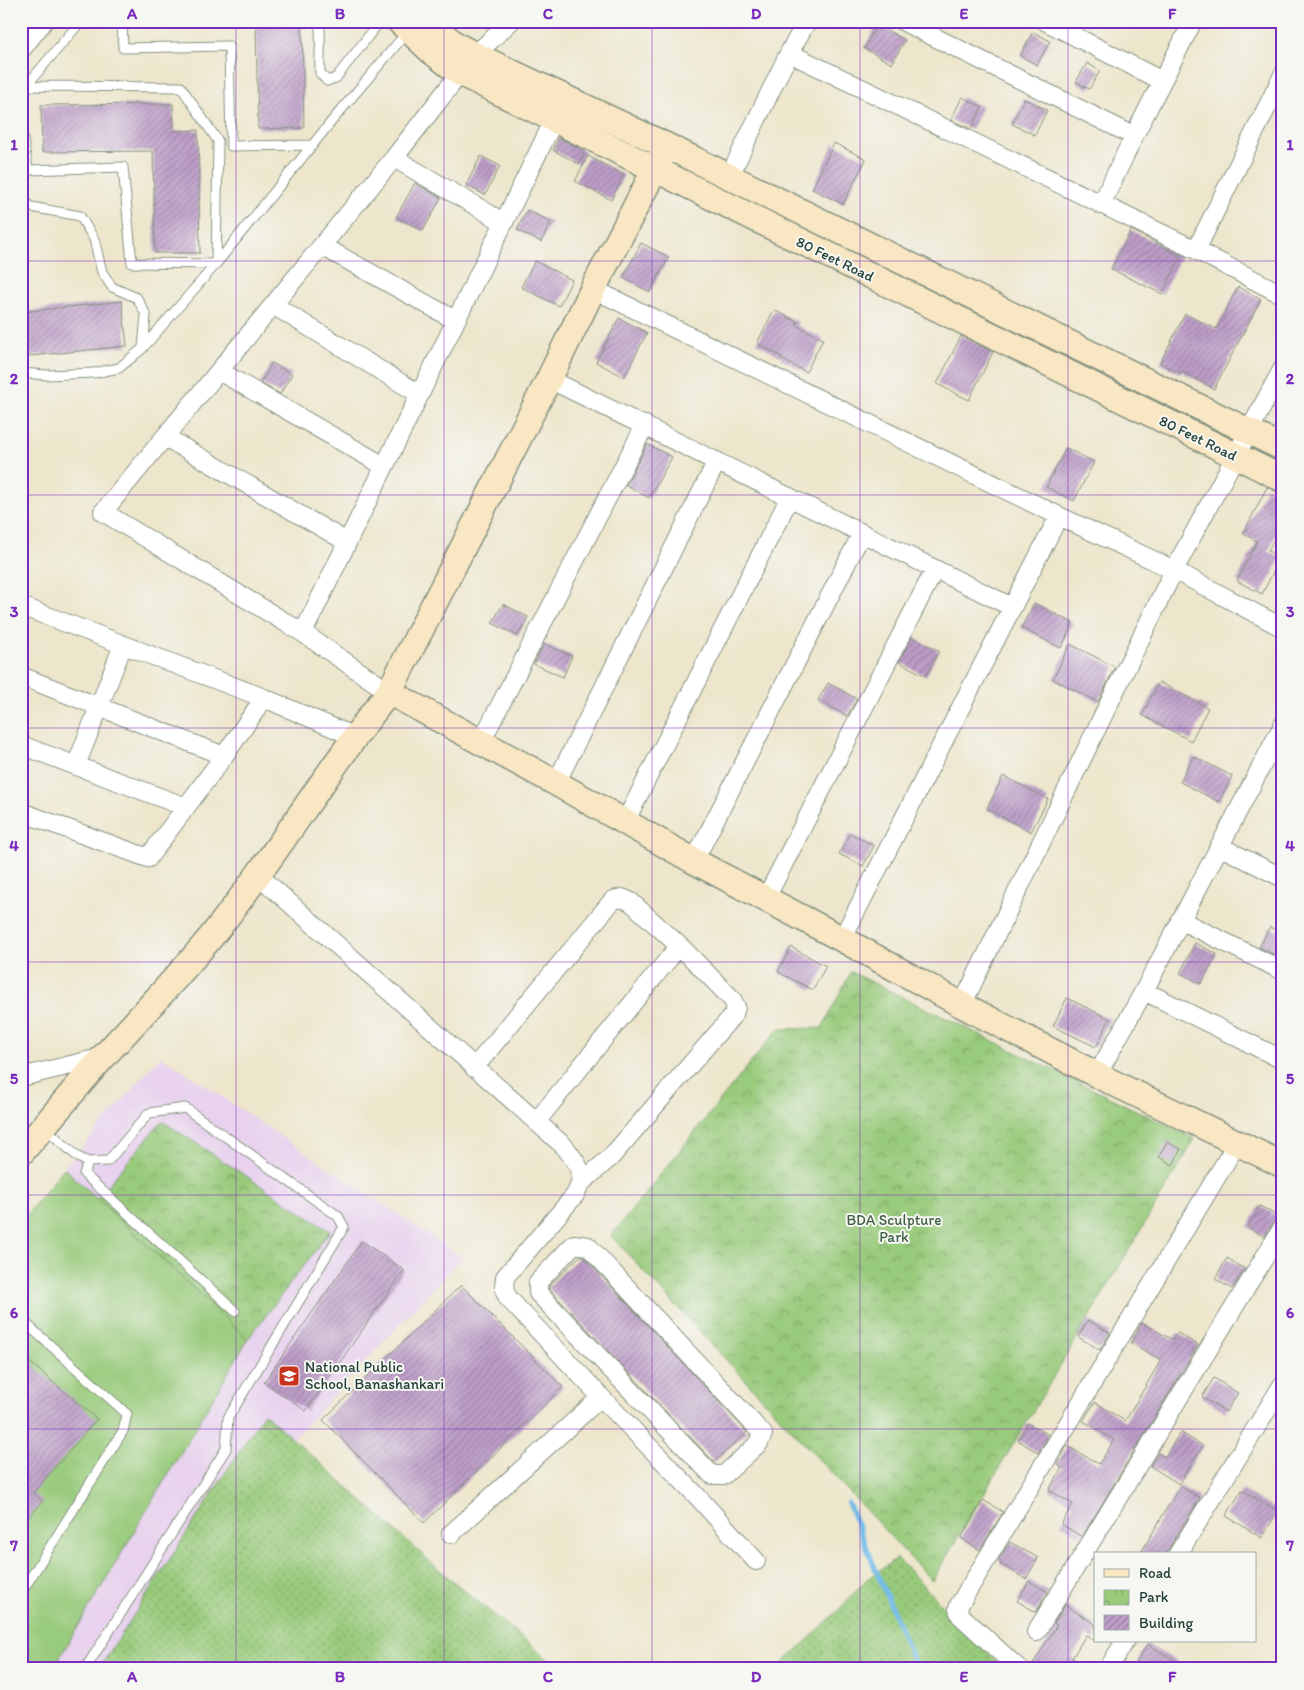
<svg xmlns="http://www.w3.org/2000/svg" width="1304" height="1690" font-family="Itim,sans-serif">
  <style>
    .built { fill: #e8d2ee }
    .grass { fill: url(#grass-dots); stroke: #5c8458 }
    .park { fill: url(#park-crowns); stroke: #5c8458 }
    .pitch { fill: #99cb7b; stroke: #5c8458 }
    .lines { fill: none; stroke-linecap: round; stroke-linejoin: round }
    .stream { stroke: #6fbbe9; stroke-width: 5 }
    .building { fill: url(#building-hatch) }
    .lane-casing { stroke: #869280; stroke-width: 11 }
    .street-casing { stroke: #869280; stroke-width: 20 }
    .secondary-casing { stroke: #869280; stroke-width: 28 }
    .lane { stroke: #fff; stroke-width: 9 }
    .street { stroke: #fff; stroke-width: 18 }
    .secondary { stroke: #f9e7c3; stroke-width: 25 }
    .grid { fill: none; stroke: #7b2cbf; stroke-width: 1; stroke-opacity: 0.55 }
    .labels { text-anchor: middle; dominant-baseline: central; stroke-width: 4; stroke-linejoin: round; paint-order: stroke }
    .street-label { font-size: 15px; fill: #1f3d34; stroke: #f6f6f2 }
    .park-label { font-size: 15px; fill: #3e6046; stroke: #f6f6f2 }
    .poi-label { font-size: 15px; fill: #1f3d34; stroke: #f6f6f2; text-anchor: start }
    .neatline { fill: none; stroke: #7b2cbf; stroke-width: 2 }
    .grid-label { font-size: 16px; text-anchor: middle; font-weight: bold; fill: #7b2cbf }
  </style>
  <defs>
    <pattern id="grass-dots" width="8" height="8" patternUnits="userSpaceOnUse" patternTransform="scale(1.25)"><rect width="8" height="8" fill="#99cb7b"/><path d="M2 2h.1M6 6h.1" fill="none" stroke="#7ca666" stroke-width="1.8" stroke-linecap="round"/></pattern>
    <pattern id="park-crowns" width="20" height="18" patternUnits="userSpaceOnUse" patternTransform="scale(1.25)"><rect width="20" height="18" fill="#99cb7b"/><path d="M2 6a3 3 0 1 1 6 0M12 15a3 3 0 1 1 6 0" fill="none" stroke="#7ca666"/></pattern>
    <pattern id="building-hatch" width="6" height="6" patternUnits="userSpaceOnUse" patternTransform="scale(1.25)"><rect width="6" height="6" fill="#bd9dc8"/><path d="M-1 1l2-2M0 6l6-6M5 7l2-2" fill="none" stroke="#9981a3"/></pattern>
  </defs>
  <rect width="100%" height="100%" fill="#f6f6f2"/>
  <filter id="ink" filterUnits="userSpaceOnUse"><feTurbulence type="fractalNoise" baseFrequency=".02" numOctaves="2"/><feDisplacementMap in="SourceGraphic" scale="10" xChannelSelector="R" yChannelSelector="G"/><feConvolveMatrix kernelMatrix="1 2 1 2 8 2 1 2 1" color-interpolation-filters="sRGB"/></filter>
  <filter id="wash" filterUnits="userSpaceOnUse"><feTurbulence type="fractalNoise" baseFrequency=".0096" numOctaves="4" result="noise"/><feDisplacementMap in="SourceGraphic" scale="20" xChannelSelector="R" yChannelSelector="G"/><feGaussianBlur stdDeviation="1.12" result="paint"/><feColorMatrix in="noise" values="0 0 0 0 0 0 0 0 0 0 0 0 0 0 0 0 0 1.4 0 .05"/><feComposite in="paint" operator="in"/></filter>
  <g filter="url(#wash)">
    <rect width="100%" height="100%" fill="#ede6cc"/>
    <!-- built -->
    <path class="built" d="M161 1056 462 1257 293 1439 263 1413 99 1669H53L248 1339 64 1168Z"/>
    <!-- grass -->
    <path class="grass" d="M264 1413 437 1568 560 1669H99Z
      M897 1558 1003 1669H777L836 1613 867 1579Z"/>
    <!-- park -->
    <path class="park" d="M851 972 1195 1139 932 1581 611 1236 778 1029 822 1028Z
      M162 1121 330 1231 248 1339 97 1198Z"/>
    <!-- pitch -->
    <path class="pitch" d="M64 1168 248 1339 53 1669H21V1222Z"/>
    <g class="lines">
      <!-- stream -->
      <path class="stream" d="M848 1503 917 1669"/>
    </g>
    <g id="blocks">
      <!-- building -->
      <path class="building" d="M256 21H302L304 128 258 129Z
        M877 25 905 40 892 64 864 48Z
        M1033 32 1050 41 1037 65 1020 56Z
        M1087 63 1100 71 1089 89 1076 82Z
        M962 97 982 107 971 129 951 120Z
        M1024 99 1047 110 1035 135 1012 124Z
        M173 104 174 131 198 130 200 253H155L153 151 42 152 41 105Z
        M559 138 585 151 579 164 553 150Z
        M834 143 866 159 843 204 812 189Z
        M481 156 500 166 485 195 466 185Z
        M588 156 624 175 611 200 575 181Z
        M415 183 441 198 423 231 396 217Z
        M527 210 551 222 541 242 517 230Z
        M1131 230 1181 256 1162 294 1111 269Z
        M641 243 669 257 650 292 623 278Z
        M535 261 572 280 559 306 521 287Z
        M1238 287 1261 299 1214 389 1181 371 1180 373 1160 363 1185 314 1216 329Z
        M122 301 127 346 21 357V312Z
        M774 310 798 322 796 325 823 339 806 372 781 359 782 357 757 343Z
        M619 318 647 333 624 377 596 362Z
        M961 336 993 352 969 400 937 384Z
        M272 363 292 374 280 394 260 383Z
        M647 444 672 457 649 498 626 485Z
        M1066 448 1094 462 1074 501 1046 487Z
        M1267 487 1283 495V521L1268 551 1281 557 1262 594 1237 581 1257 541 1243 534Z
        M1034 603 1073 623 1061 648 1021 628Z
        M503 604 528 617 518 636 492 623Z
        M912 637 939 651 926 676 899 662Z
        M544 644 572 656 563 677 534 664Z
        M1070 644 1115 667 1098 702 1053 679Z
        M1159 682 1208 708 1191 741 1142 715Z
        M828 683 857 699 847 716 818 700Z
        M1193 756 1232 776 1219 802 1180 782Z
        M1003 776 1048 799 1031 832 987 809Z
        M850 833 874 846 863 866 839 854Z
        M1270 927 1283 933V959L1259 947Z
        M1195 943 1217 954 1201 984 1180 973Z
        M791 947 826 966 813 990 778 972Z
        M1067 998 1110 1019 1096 1047 1053 1026Z
        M1167 1142 1181 1149 1173 1165 1159 1157Z
        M1260 1206 1279 1217 1274 1221 1265 1237 1248 1227Z
        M362 1241 404 1270 306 1411 264 1382Z
        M580 1256H583L747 1432 714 1462 549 1289V1286L562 1273Z
        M1227 1258 1245 1269 1232 1289 1215 1279Z
        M461 1285 563 1387 424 1523 323 1420Z
        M1088 1320 1110 1333 1100 1350 1078 1337Z
        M1142 1323 1173 1340 1178 1333 1198 1345 1082 1537 1061 1524 1073 1504 1049 1490 1062 1468 1057 1464 1067 1446 1099 1464 1114 1440 1083 1421 1095 1402 1125 1421 1161 1360 1131 1343Z
        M21 1355 97 1419 33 1493 43 1501 21 1527Z
        M1214 1378 1238 1393 1226 1412 1202 1397Z
        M1028 1423 1049 1435 1038 1453 1018 1440Z
        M1180 1432 1203 1446 1179 1484 1150 1466 1158 1453 1165 1457Z
        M1180 1486 1200 1498 1169 1548 1167 1554H1140Z
        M1242 1490 1278 1511 1262 1538 1226 1516Z
        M983 1500 1003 1512 980 1550 961 1538Z
        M1010 1542 1038 1558 1026 1579 1000 1564 1001 1562 998 1560Z
        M1029 1581 1048 1592 1036 1612 1017 1601Z
        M1065 1605 1095 1624V1641L1086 1635 1072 1658 1090 1669H1030L1057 1625 1054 1623Z
        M1147 1644 1190 1669H1133Z"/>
    </g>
  </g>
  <g filter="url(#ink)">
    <use href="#blocks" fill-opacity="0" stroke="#869280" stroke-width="1"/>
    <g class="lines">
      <!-- lane casing -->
      <g class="lane-casing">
        <path id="lane" d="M122 21 123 48 229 46 231 146 313 145
          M319 21C322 38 319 56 320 73L327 81 336 78 380 21
          M21 92 81 21
          M21 127 28 170 123 167 132 263 216 264 218 141 181 87 25 86
          M21 198 31 207 80 216 94 239 102 272 112 287 137 298 146 315 143 348
          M21 373 47 375 94 373 119 368 142 349 216 264 331 122 408 31
          M44 1127 78 1157 88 1162 108 1161 149 1113 185 1108 338 1216 344 1227 228 1418 226 1449 85 1669
          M88 1162 84 1174 235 1311
          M21 1319 127 1414 123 1431 21 1593"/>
      </g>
      <!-- street casing -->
      <g class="street-casing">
        <path id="street" d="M902 21 1134 136
          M1045 21 1162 81
          M21 50 44 21
          M789 53 1196 250 1283 295
          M475 55 511 21
          M394 158 503 222
          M729 177 789 53 807 21
          M1101 205 1134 136 1193 21
          M322 246 455 320
          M1196 250 1283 75
          M593 289 1059 516 1174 570 1283 628
          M273 305 419 394
          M219 371 384 466
          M549 379 1012 607
          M165 437 347 542
          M21 606 264 698 355 737
          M303 633 554 120
          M21 676 224 756
          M389 692 303 633 103 512 394 158 460 73
          M481 742 645 425
          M21 745 186 807
          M76 766 123 645
          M556 783 717 461
          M21 812 148 858 224 756 264 698
          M625 822 790 497
          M1219 846 1283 878
          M694 861 862 533
          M258 875 565 1147C579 1167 587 1172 575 1195L505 1277 504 1289 508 1298 601 1397 696 1495 756 1561
          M766 898 935 569
          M1180 920 1283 971
          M842 939 1059 516
          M1144 991 1283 1060
          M962 1005 1174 570 1283 368
          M474 1068 613 900 622 898 631 902 684 950 732 999 736 1007 734 1014 611 1157 581 1183
          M1097 1075 1144 991 1283 725
          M21 1077 104 1057
          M536 1122 679 946
          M574 1244 588 1246 763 1434 759 1443 724 1475H712L538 1293V1282Z
          M451 1534 601 1397
          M1178 1554 1283 1384
          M1036 1632 1283 1227
          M1019 1669 960 1615 958 1609 959 1605 1237 1143
          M1108 1669 1125 1641"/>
      </g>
      <!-- secondary casing -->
      <g class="secondary-casing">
        <path id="secondary" d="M399 21 431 51 460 73 1283 479
          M426 21 456 45 475 55 667 146 1283 448
          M389 692 556 783 694 861 842 939 962 1005 1097 1075 1283 1165
          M21 1153C49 1121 76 1087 105 1055 141 1016 177 978 211 937 275 858 326 771 389 692L549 379 593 289 667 146"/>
      </g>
      <!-- lane -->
      <use href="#lane" class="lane"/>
      <!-- street -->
      <use href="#street" class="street"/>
      <!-- secondary -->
      <use href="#secondary" class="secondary"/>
    </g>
  </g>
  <!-- grid -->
  <path class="grid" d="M236 21V1669M444 21V1669M652 21V1669M860 21V1669M1068 21V1669M21 261H1283M21 495H1283M21 728H1283M21 962H1283M21 1195H1283M21 1429H1283"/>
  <!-- icons -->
  <defs>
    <g id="school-square" transform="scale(1.125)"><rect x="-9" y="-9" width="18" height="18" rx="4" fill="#c8321e" stroke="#f6f6f2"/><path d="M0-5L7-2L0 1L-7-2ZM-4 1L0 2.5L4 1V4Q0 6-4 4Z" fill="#fff"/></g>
  </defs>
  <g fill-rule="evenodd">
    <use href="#school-square" x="289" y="1376"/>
  </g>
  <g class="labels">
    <!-- street labels -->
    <g class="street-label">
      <text transform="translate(835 259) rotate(26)">80 Feet Road</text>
      <text transform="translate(1198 438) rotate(26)">80 Feet Road</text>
    </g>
    <!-- park labels -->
    <g class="park-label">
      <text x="894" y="1220">BDA Sculpture<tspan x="894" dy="17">Park</tspan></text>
    </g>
    <!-- poi labels -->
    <g class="poi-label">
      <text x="305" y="1367">National Public<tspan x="305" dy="17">School, Banashankari</tspan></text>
    </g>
  </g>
  <!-- margin -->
  <rect width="1304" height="1690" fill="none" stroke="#f6f6f2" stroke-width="55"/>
  <!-- legend -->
  <rect x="1094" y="1552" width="162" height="90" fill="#f6f6f2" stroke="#a0aca6"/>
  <rect x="1104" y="1569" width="25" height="8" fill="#f9e7c3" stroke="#a0aca6"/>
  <text x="1139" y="1578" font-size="15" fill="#1f3d34">Road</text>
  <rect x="1104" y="1590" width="25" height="15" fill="url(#park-crowns)" stroke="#a0aca6"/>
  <text x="1139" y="1602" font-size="15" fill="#1f3d34">Park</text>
  <rect x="1104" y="1615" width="25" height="15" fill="url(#building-hatch)" stroke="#a0aca6"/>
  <text x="1139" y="1628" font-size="15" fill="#1f3d34">Building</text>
  <rect x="28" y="28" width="1248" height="1634" class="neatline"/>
  <g class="grid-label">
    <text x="132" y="19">A</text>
    <text x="340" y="19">B</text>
    <text x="548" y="19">C</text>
    <text x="756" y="19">D</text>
    <text x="964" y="19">E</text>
    <text x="1172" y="19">F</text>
    <text x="14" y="150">1</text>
    <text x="1290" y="150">1</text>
    <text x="14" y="384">2</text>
    <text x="1290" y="384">2</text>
    <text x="14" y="617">3</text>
    <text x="1290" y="617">3</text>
    <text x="14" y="851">4</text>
    <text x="1290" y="851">4</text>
    <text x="14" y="1084">5</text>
    <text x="1290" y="1084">5</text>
    <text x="14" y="1318">6</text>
    <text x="1290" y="1318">6</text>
    <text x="14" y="1551">7</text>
    <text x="1290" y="1551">7</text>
    <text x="132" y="1682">A</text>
    <text x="340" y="1682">B</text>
    <text x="548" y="1682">C</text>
    <text x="756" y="1682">D</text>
    <text x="964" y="1682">E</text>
    <text x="1172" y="1682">F</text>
  </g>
</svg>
